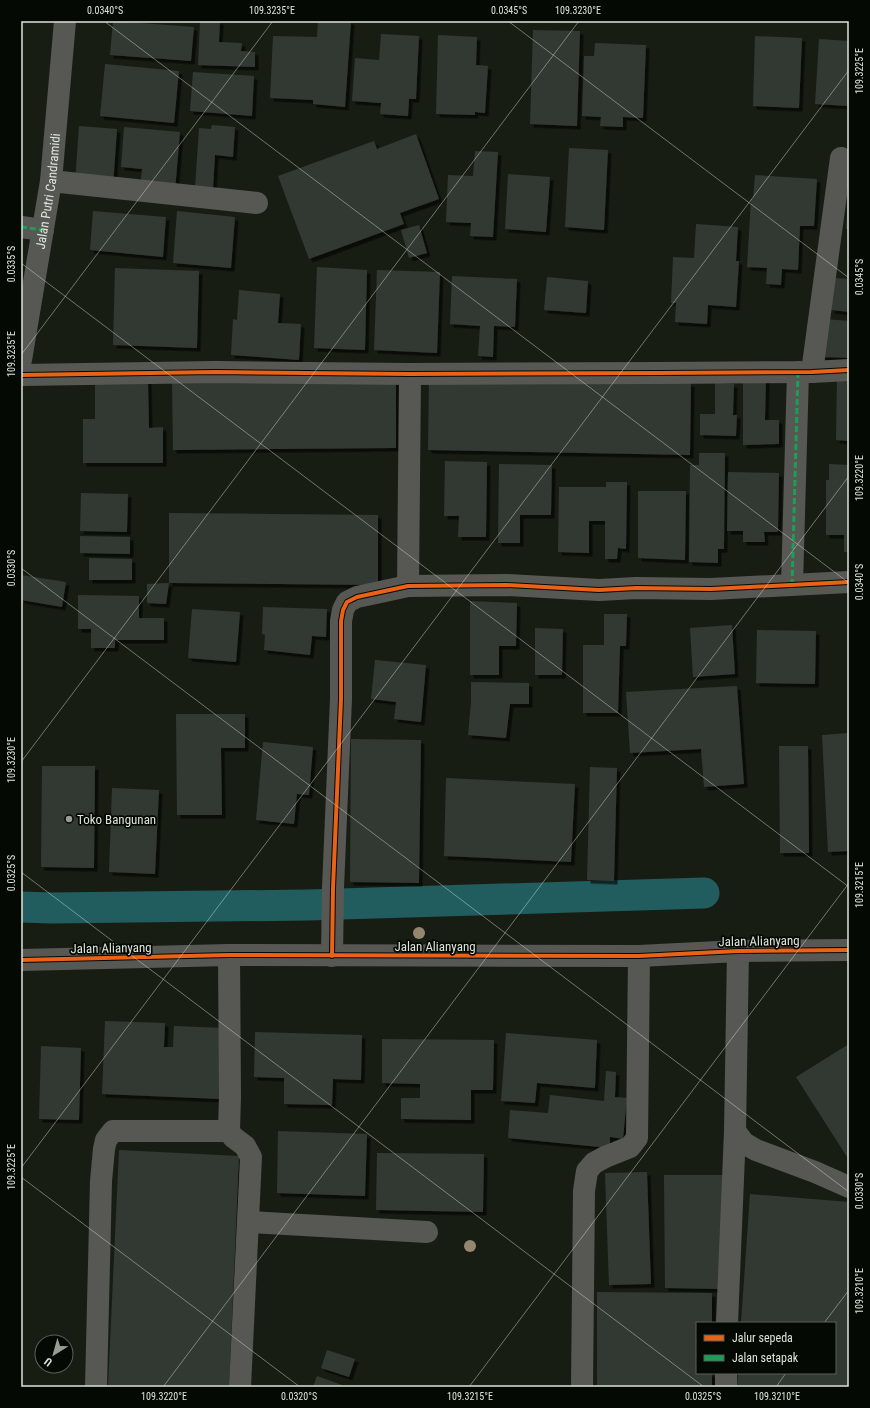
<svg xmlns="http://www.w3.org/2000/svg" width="870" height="1408" font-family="'Roboto Condensed',sans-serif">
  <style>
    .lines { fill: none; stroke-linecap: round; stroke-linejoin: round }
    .canal { stroke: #215d5f; stroke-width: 31 }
    .building { fill: #323933; filter: url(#shadow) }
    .minor { stroke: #575854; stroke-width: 22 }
    .quiet { stroke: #1a9f57; stroke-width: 3; stroke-dasharray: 6 3; stroke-linecap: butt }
    .cycleway-casing { stroke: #050904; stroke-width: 6 }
    .cycleway { stroke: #ea6118; stroke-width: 4 }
    .tree { fill: #958670 }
    .ticks { fill: none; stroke: #dde4d8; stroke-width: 1; stroke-opacity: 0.45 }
    .poi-dot { fill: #989e93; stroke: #050904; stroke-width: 1.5 }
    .labels { text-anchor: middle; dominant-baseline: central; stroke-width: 3.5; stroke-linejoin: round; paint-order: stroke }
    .street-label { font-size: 13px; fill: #dde4d8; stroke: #050904 }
    .poi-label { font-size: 13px; fill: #dde4d8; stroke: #050904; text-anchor: start }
    .neatline { fill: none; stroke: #dde4d8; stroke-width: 1.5 }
    .ticks-label { font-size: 10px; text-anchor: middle; fill: #dde4d8 }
  </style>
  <defs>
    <filter id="shadow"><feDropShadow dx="3.5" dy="3.5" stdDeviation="0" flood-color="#0009"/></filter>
  </defs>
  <rect width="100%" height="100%" fill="#181d14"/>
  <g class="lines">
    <!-- canal -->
    <path class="canal" d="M21 907 52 908 308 905 704 893"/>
  </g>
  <!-- building -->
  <path class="building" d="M113 21 194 27 191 61 110 55Z
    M200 21H220L219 42 242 43 241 51 255 52V67L198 65Z
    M318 21H351L345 107 313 104V100L270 98 273 36 317 37Z
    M533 30 580 31 577 126 530 124Z
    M381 34 419 36 416 99H409L408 116 380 114 381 103 352 101 355 58 379 60Z
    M438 35 477 37 476 65 488 66 485 113 475 112V115L436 114Z
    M755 36 802 38 799 108 753 106Z
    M819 39 849 41V106L815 104Z
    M595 43 646 45 643 118 623 117V127L600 126 601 117 582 116 584 56H594Z
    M105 64 179 71 174 123 100 116Z
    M193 72 254 76 252 116 190 111Z
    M212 125 235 127 233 157 215 155 213 189 195 188 199 128 211 129Z
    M79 126 117 129 113 186 75 183Z
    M124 127 180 132 175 191 140 189 142 169 121 167Z
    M416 134 439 199 400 213 404 224 309 259 278 176 374 141 377 149Z
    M569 148 608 150 604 230 565 227Z
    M475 151 498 152 493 237 470 236 471 223 446 222 448 175 473 176Z
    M508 174 550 177 546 232 505 229Z
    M755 175 817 179 814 226H800L798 270 782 269 781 285 766 284 767 268 747 267 751 199H753Z
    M848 198H849V229H846Z
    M93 211 166 217 163 257 90 250Z
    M177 211 235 217 231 268 173 263Z
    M696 224 738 227 736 261H739L736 307 708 305 707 324 675 322 676 303H671L673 257 694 258Z
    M419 225 427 253 409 258 401 230Z
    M317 267 367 270 365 350 314 348Z
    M115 268 199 271 197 348 113 345Z
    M377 270 440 272 437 353 374 350Z
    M452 276 517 279 515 327 494 326 493 357 478 356 480 326 450 324Z
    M547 277 588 281 586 313 544 310Z
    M835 278 849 279V312L831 310Z
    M239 290 280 294 278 323 301 324 299 360 231 355 233 319 237 320Z
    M825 319 849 321V358L822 357Z
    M837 377H849V441L836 440Z
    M429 378 691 383 690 455 428 450Z
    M743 378 766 379 765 420H779V444L743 445Z
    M396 379V448L173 450 172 381Z
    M95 380H148L149 428 163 427V463H83V419H95Z
    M715 383 734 384 733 415H737L736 436 700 435V414H715Z
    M699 453H725L724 549H718V563L689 562 690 465H699Z
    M445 461 487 462 486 537H458L459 516H444Z
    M499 464 552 465 551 515H520V543H498Z
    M829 464 849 465V552H844V535H826V480H829Z
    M728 472 779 473 778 532H764L765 542H743V531H727Z
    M606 482H627L626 549 618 548 617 559H605V521H589V553L558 552 559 487H606Z
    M638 491H686L685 560 638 558Z
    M81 493 128 494 127 532 80 531Z
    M169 513 378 515V585L169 583Z
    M80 536 130 537V554L80 553Z
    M89 558 132 559V580H89Z
    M21 575 66 582 62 607 21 600Z
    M169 583 166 604 147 603V584Z
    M78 595 139 596V618H164V640H115V648H91V629H78Z
    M470 601 517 603 516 646H499V675H470Z
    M263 607 327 609 326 637 312 636 310 655 264 650 265 635 262 634Z
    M192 609 240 612 236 662 188 658Z
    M604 614H627L626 646H620L618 713H583V645H604Z
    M732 625 735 674 693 677 690 628Z
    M535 628 563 629 562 675H535Z
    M757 630 816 631 815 684 756 683Z
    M375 660 426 665 421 722 394 719 396 702 371 699Z
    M471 682 529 683V704H510L506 738 468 735 471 702Z
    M737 686 744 784 704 787 701 749 630 753 626 692Z
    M176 714H245V748H221L222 815H177Z
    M849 733V851L828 852 822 735Z
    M351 739 421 740 419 883 350 882Z
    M263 742 313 747 309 795 297 794 294 824 256 820Z
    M779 746H808L809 853H780Z
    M42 766H95L94 868 41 867Z
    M590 767 617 768 614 881 587 880Z
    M446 778 575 784 571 862 444 856Z
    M112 788 159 790 155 874 109 872Z
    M105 1021 165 1023 164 1047H173L174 1026 223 1028 220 1099 102 1094Z
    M255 1032 362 1035 361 1080 333 1079 332 1105 284 1104V1078L254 1077Z
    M506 1033 597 1040 595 1088 537 1083 535 1103 501 1101Z
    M382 1039 494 1040 493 1090H471V1120L401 1119V1098H420V1084L382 1083Z
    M849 1044V1160L796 1077Z
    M41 1046 81 1048 79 1120 39 1119Z
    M606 1071 616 1072 615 1097 627 1098 623 1139 610 1137V1148L508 1138 510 1110 548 1113 550 1095 604 1101Z
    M278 1131 367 1134 365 1196 277 1193Z
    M119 1150 239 1156 229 1387H108Z
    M377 1153 484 1154 483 1212 376 1210Z
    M647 1172 651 1284 609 1285 605 1173Z
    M664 1175H722V1289L665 1288Z
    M750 1194 849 1202V1387H737L738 1373H835V1323H741Z
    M597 1292 712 1293V1323H697V1373H712V1387H597Z
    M327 1350 355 1359 349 1377 321 1368Z
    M317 1376 342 1385V1387H313Z"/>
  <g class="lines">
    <!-- minor -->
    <g class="minor">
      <path d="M51 181 257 203"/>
      <path d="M21 227 43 230"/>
      <path id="s1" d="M21 360 51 181 65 21"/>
      <path d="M812 372 841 158"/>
      <path d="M21 375 215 372 410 374 659 373 812 372 849 370"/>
      <path d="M792 585 798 372"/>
      <path d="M408 586 410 374"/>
      <path d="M738 951 735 1131 744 1143 756 1150 815 1172 849 1187"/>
      <path d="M229 955 230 1096 229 1131 233 1137 245 1146 251 1157 240 1387"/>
      <path d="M332 956 333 888 341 699V621L343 610 347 602 357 597 408 586 507 585 599 590 636 588 711 589 849 582"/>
      <path d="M21 960 229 955 639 956 738 951 849 950"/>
      <path d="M248 1222 427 1232"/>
      <path d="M727 1323 735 1131"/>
      <path d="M96 1387 101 1181 104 1149 106 1140 113 1131H229"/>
      <path d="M582 1387 584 1191 587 1171 594 1163 605 1157 630 1147 637 1138 639 956"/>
      <path d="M726 1387V1373"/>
    </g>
    <!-- quiet -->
    <path class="quiet" d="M21 227 43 230
      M792 585 798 372"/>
    <!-- cycleway casing -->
    <g class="cycleway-casing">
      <path id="cycleway" d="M21 375 215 372 410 374 659 373 812 372 849 370
        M332 956 333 888 341 699V621L343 610 347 602 357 597 408 586 507 585 599 590 636 588 711 589 849 582
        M21 960 229 955 639 956 738 951 849 950"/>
    </g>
    <!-- cycleway -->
    <use href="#cycleway" class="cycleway"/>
  </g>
  <!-- trees -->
  <g class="tree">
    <circle cx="419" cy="933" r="6"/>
    <circle cx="470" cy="1246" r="6"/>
  </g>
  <!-- ticks -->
  <path class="ticks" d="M104 21 849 583M508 21 849 278M21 263 849 887M21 355 273 21M21 568 849 1192M21 762 579 21M21 872 704 1387M21 1168 849 70M21 1177 300 1387M824 1323 849 1290M163 1387 849 476M469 1387 849 883M776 1387 786 1373"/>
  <!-- markers -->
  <circle class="poi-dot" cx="69" cy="819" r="4"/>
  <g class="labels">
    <!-- street labels -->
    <g class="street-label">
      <text stroke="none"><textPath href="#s1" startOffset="171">Jalan Putri Candramidi</textPath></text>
      <text transform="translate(759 941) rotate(-1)">Jalan Alianyang</text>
      <text x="435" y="946">Jalan Alianyang</text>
      <text transform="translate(111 948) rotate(-1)">Jalan Alianyang</text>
    </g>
    <!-- poi labels -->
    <g class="poi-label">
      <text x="77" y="819">Toko Bangunan</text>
    </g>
  </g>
  <!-- border -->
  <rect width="870" height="1408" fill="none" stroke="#050904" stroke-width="44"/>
  <!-- legend -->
  <rect x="696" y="1322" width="140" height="52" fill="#050904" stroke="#5b6159"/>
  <rect x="704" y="1335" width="20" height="6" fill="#ea6118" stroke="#5b6159"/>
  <text x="732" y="1342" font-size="12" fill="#dde4d8">Jalur sepeda</text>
  <rect x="704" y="1355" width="20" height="6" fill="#1a9f57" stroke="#5b6159"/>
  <text x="732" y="1362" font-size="12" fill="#dde4d8">Jalan setapak</text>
  <!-- north arrow -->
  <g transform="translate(54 1354) rotate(217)"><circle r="19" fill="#050904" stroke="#5b6159"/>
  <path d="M0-3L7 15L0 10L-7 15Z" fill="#989e93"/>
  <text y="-6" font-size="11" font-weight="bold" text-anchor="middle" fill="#dde4d8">U</text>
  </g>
  <rect x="22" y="22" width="826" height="1364" class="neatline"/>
  <g class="ticks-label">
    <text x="105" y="14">0.0340°S</text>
    <text x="272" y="14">109.3235°E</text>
    <text x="509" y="14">0.0345°S</text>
    <text x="578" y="14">109.3230°E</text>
    <text transform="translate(859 71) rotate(-90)" y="4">109.3225°E</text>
    <text transform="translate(11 264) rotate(-90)" y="4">0.0335°S</text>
    <text transform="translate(859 277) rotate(-90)" y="4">0.0345°S</text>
    <text transform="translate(11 354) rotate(-90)" y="4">109.3235°E</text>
    <text transform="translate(859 478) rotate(-90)" y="4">109.3220°E</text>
    <text transform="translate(11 568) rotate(-90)" y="4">0.0330°S</text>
    <text transform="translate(859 582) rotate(-90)" y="4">0.0340°S</text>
    <text transform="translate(11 760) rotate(-90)" y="4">109.3230°E</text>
    <text transform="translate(11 873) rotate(-90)" y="4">0.0325°S</text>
    <text transform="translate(859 885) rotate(-90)" y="4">109.3215°E</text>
    <text transform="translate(11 1167) rotate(-90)" y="4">109.3225°E</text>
    <text transform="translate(859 1191) rotate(-90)" y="4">0.0330°S</text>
    <text transform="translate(859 1291) rotate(-90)" y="4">109.3210°E</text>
    <text x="164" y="1400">109.3220°E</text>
    <text x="299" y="1400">0.0320°S</text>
    <text x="470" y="1400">109.3215°E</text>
    <text x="703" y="1400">0.0325°S</text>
    <text x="777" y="1400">109.3210°E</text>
  </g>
</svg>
